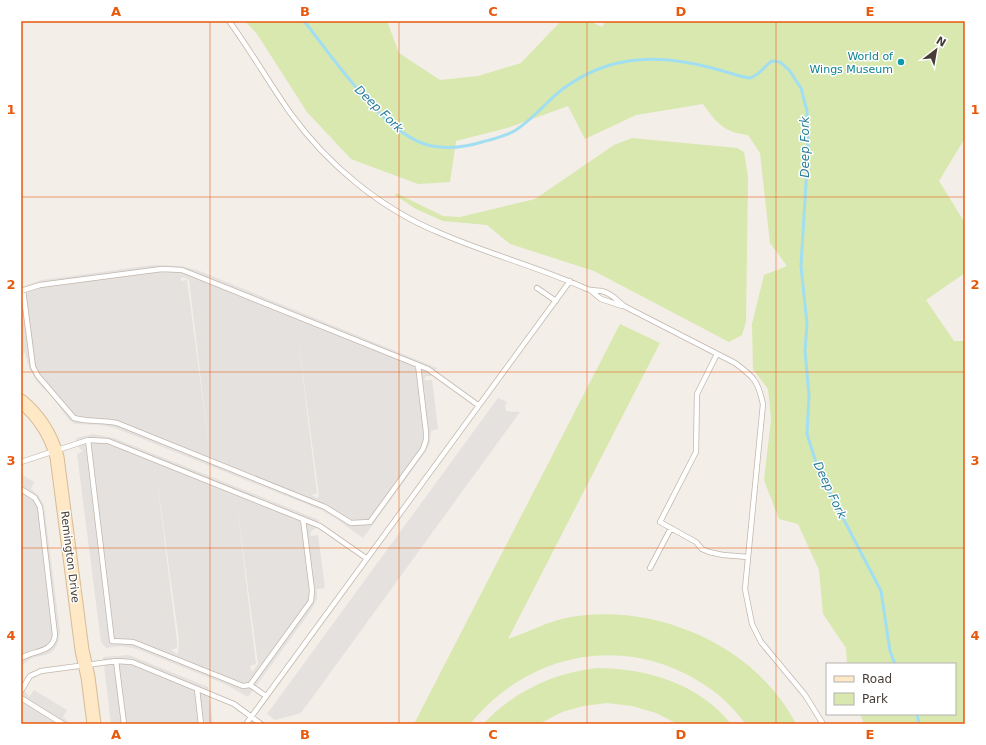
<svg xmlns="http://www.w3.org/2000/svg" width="986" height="745" font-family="'DejaVu Sans',sans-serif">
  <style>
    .green { fill: #d8e8af }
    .parking { fill: #e4e1df; fill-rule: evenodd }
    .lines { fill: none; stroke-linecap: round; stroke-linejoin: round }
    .stream { stroke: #a2def1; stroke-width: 3 }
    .lane-casing { stroke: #c2b7ac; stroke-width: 6 }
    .secondary-casing { stroke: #d7bc98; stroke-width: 15 }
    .lane { stroke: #fff; stroke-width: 4.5 }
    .secondary { stroke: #ffe8c5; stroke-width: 13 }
    .grid { fill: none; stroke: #e8590c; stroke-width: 1; stroke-opacity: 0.55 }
    .culture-dot { fill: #0f9aa8; stroke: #fff; stroke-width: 1.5 }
    .labels { text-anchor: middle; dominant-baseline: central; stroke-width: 3; stroke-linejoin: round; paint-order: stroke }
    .culture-label { font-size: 11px; fill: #0d838f; stroke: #fff; text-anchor: end }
    .street-label { font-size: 11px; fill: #473d36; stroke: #fff }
    .water-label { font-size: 12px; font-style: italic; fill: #297e9c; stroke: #fff }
    .neatline { fill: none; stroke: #e8590c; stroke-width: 1.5 }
    .grid-label { font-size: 13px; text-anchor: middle; font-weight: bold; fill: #e8590c }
  </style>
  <rect width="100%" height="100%" fill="#f3eee7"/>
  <!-- green -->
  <path class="green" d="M245 21H387L399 53 440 80 478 76 521 63 561 21H590L602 27 606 21H965V138L939 181 965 223V273L926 300 954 341H965V724H864L860 714H955V664H847L846 648 823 614 819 570 798 524 779 519 764 480 771 420 768 389 753 369 752 324 764 275 787 266 770 243 760 153 748 135C723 132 717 123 703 104L636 115 585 139 568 106 507 128 456 141 450 182 418 184 351 159 307 112 257 34Z
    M632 138 737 148 744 152 748 177 746 322 742 335 729 342 594 271 510 244 487 225 443 221 416 209 395 195 396 193 443 216 460 217 535 199 614 145Z
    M620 324 660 343 508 639C529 632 548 621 571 617 657 603 755 645 796 724H746C736 712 725 699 712 690 632 632 531 649 470 724H414Z
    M596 668C646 668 698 683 731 724H678L656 713 632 706 607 703 583 706 562 712 539 724H483C515 691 551 674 596 668Z"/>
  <!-- parking -->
  <path class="parking" d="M153 265 180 266 197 270 437 368 431 376H426L424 380H432L438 429 431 431 430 443 426 451 363 538 335 518 321 510 115 428 100 425 75 424 69 420 52 397 37 382 29 368 25 353H21V287L42 280ZM182 277 189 280 210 455 187 280 182 281 181 279ZM296 322 319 496 317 498 311 495 317 493Z
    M498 398 507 402 505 405 506 411 520 412 301 713 275 720 267 714Z
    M93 434 114 438 319 520 315 529 312 530 310 534 311 536 318 535 325 588 317 589V599L312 609 248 697 225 684 137 649 122 646 106 648 101 642 77 454 83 451 79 448 76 438ZM155 465 179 640 178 654 171 650 177 648V641ZM236 498 258 664 252 672 250 666 256 664Z
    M21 474 34 482 31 489 38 495 44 506 60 631 58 643 54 650 48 654 32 658 21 666Z
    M129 655 208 687 213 724H111L103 657Z
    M21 689 26 692 29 697 34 690 67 710 63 717 71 724H21Z"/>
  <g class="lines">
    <!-- stream -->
    <path class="stream" d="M304 21C332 56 386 138 432 146 449 149 466 147 482 142 493 139 507 136 516 130 528 122 538 112 548 102 564 86 586 73 607 66 640 55 679 59 712 68 725 71 736 76 750 78 759 76 764 66 772 61L780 62 789 70 801 88 807 111 808 150 801 266 807 324 805 351 809 396 807 434 819 472 881 591 890 651 895 664
      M917 714 919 724"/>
    <!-- lane casing -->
    <g class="lane-casing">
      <path id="lane" d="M229 21C251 51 269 83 291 114 328 165 381 209 440 233 488 254 539 267 587 289 592 291 597 290 602 291 611 293 617 300 624 306L735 363C754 377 758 381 763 404L745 589 752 624 761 642 805 695 823 724
        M537 288 556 301
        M23 290 33 367 38 376 74 418C88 422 103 420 117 423L325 507 351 523 370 522 423 449 426 440V432L418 365
        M590 290 601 299 622 306
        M21 291 40 285 162 269 182 270 428 369 478 405
        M717 354 697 394 696 452 660 522 696 542 702 549 709 552 723 555 748 557
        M88 440 112 641 133 642 243 686 250 685 311 601 312 590 303 519
        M21 462 88 440 108 441 320 526 366 558
        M21 489 35 498 40 507 55 635C53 653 34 650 21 658
        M650 568 671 528
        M116 661 124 724
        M250 685 266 696
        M197 689 201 724
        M21 691 30 676 41 671 116 661 132 662 234 704 261 724
        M21 698 63 724
        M246 724 570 281"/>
    </g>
    <!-- secondary casing -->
    <g class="secondary-casing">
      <path id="secondary" d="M21 401C39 416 51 435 57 457L82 650 88 677 94 724"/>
    </g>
    <!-- lane -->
    <use href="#lane" class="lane"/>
    <!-- secondary -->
    <use href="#secondary" class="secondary"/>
  </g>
  <!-- grid -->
  <path class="grid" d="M210 21V724M399 21V724M587 21V724M776 21V724M21 197H965M21 372H965M21 548H965"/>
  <!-- markers -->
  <circle class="culture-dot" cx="901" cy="62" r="4"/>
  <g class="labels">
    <!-- culture labels -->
    <g class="culture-label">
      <text x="893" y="56">World of<tspan x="893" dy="13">Wings Museum</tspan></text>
    </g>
    <!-- street labels -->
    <g class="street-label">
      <text transform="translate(70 557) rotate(83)">Remington Drive</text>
    </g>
    <!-- water labels -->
    <g class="water-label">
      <text transform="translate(379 109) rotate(44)">Deep Fork</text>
      <text transform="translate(805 147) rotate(-90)">Deep Fork</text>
      <text transform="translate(830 490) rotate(65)">Deep Fork</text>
    </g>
  </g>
  <!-- border -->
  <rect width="986" height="745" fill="none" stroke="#ffffff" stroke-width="44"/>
  <!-- legend -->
  <rect x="826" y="663" width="130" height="52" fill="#ffffff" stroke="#b5b1af"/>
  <rect x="834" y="676" width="20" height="6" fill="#ffe8c5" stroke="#b5b1af"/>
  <text x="862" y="683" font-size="12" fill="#473d36">Road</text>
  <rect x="834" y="693" width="20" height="12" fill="#d8e8af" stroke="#b5b1af"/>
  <text x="862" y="703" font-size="12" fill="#473d36">Park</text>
  <!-- north arrow -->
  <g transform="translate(936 50) rotate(31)" stroke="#ffffff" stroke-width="3" paint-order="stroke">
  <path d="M0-3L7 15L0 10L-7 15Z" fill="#473d36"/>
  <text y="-6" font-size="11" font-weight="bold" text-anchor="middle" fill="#473d36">N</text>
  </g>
  <rect x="22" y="22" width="942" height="701" class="neatline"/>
  <g class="grid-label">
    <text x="116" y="16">A</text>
    <text x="305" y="16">B</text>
    <text x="493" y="16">C</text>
    <text x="681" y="16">D</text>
    <text x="870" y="16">E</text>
    <text x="11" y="114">1</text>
    <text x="975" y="114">1</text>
    <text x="11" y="289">2</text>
    <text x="975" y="289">2</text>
    <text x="11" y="465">3</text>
    <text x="975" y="465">3</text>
    <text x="11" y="640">4</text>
    <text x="975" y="640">4</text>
    <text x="116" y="739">A</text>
    <text x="305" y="739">B</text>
    <text x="493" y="739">C</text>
    <text x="681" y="739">D</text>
    <text x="870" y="739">E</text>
  </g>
</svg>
